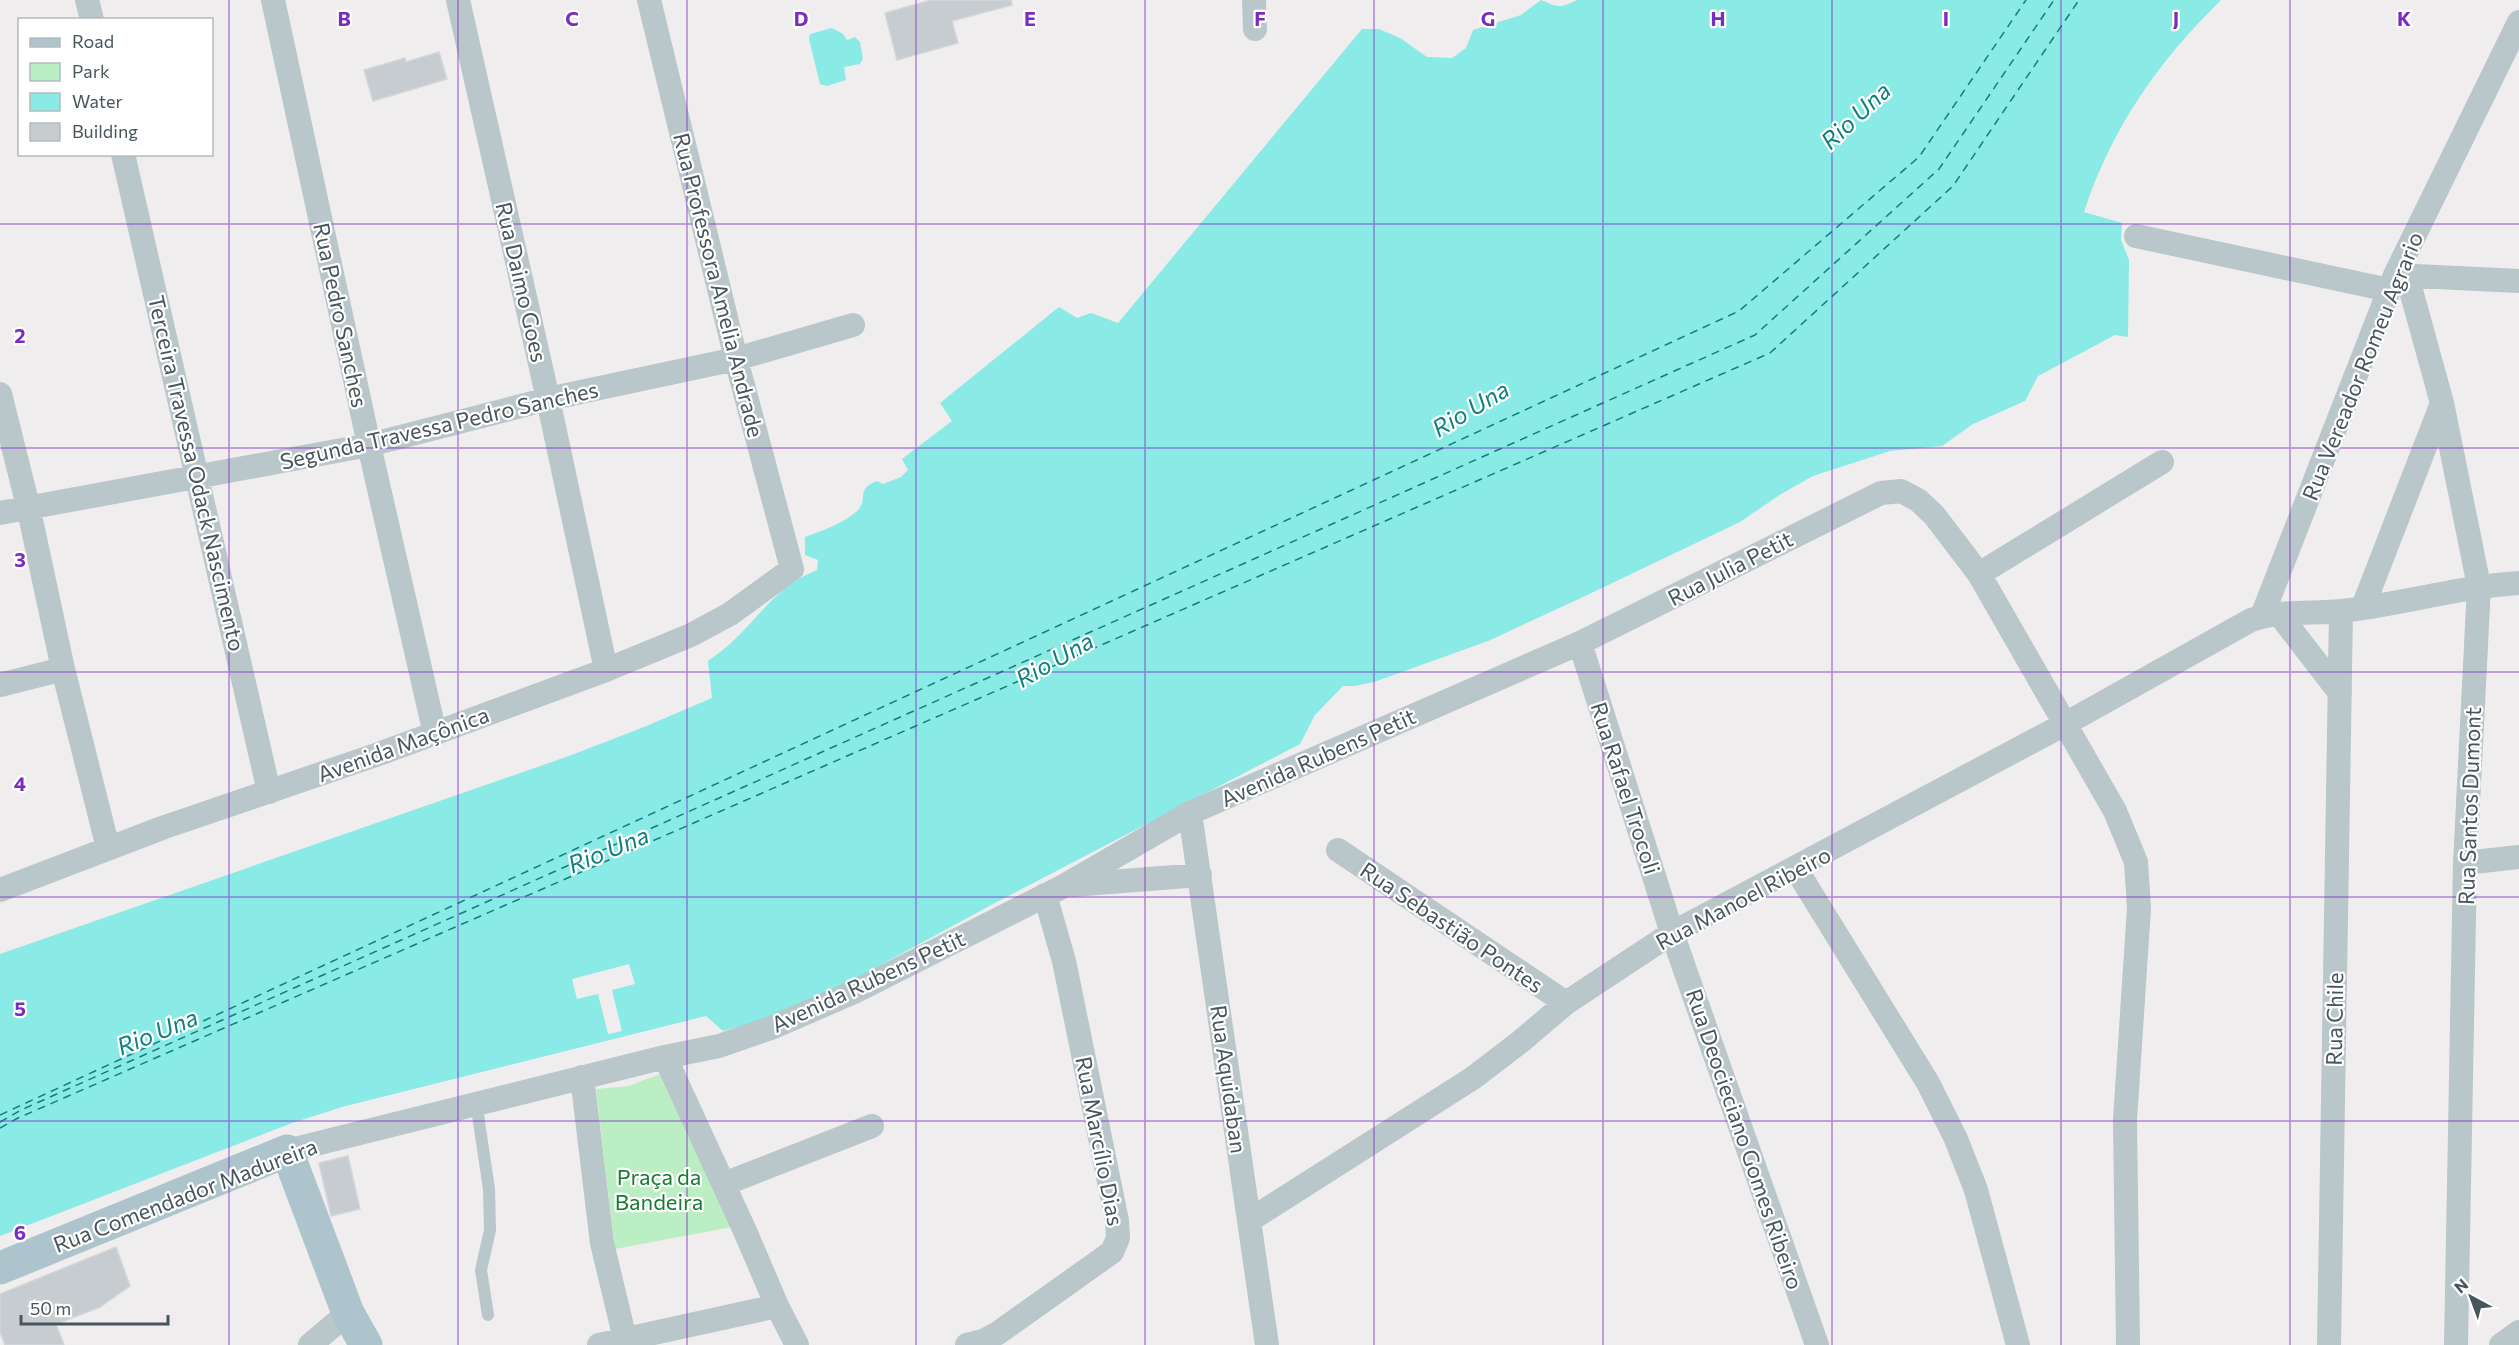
<svg xmlns="http://www.w3.org/2000/svg" width="2519" height="1345" font-family="Commissioner,sans-serif">
  <style>
    .green { fill: #bceec3 }
    .water { fill: #89eae6 }
    .pier { fill: #f0edee }
    .lines { fill: none; stroke-linecap: round; stroke-linejoin: round }
    .ferry { stroke: #0f807c; stroke-width: 1.5; stroke-dasharray: 8 6; stroke-linecap: butt }
    .building { fill: #c7ccd0; stroke: #d1d6d9; stroke-width: 1.5 }
    .lane { stroke: #b9c6ca; stroke-width: 12 }
    .street { stroke: #b9c6ca; stroke-width: 24 }
    .primary { stroke: #adc4cc; stroke-width: 33 }
    .grid { fill: none; stroke: #7b2cbf; stroke-width: 1.5; stroke-opacity: 0.55 }
    .labels { text-anchor: middle; dominant-baseline: central; stroke-width: 4.5; stroke-linejoin: round; paint-order: stroke }
    .street-label { font-size: 22px; fill: #46565a; stroke: #fff }
    .park-label { font-size: 22px; fill: #187a31; stroke: #fff }
    .water-label { font-size: 24px; font-style: italic; fill: #0f807c; stroke: #fff }
    .grid-label { font-size: 20px; text-anchor: middle; font-weight: bold; fill: #7b2cbf; stroke: #fff; stroke-width: 4.5; stroke-linejoin: round; paint-order: stroke }
  </style>
  <rect width="100%" height="100%" fill="#f0edee"/>
  <!-- green -->
  <path class="green" d="M660 1074 732 1227 615 1249 596 1089 629 1086Z"/>
  <!-- water -->
  <path class="water" d="M1541 0C1558 7 1558 9 1577 0H2221C2158 62 2112 127 2084 212L2122 223 2121 240 2129 260 2128 337 2115 335 2038 376 2025 401 1973 424 1942 446 1890 451 1813 476 1781 494 1740 522 1583 597 1488 641 1374 682 1355 686H1343L1315 715 1300 744 995 903 792 1013 723 1031 706 1016 342 1107 292 1123 0 1236V954L569 756 644 727 712 698 708 661C717 654 726 648 734 640 763 612 778 586 817 570L818 560 805 555V537C823 530 843 524 857 511 869 500 855 489 877 481L883 484 901 477 908 470 902 459 952 421 940 403 1059 307 1077 318 1091 313 1118 323 1362 29H1379L1400 38 1427 57 1452 58 1466 48 1473 30 1521 15Z
    M832 28 843 34 847 40 855 37 860 42 863 59 860 64 844 67 846 80 827 86 820 84 809 39 810 34Z"/>
  <!-- pier -->
  <path class="pier" d="M629 964 635 984 612 990 622 1031 608 1034 598 994 577 999 572 979Z"/>
  <g class="lines">
    <!-- ferry -->
    <path class="ferry" d="M0 1115 1739 311 1919 157 2026 0
      M0 1122 21 1110 1755 335 1939 169 2054 0
      M0 1128 18 1118 1770 353 1953 186 2079 0"/>
  </g>
  <!-- building -->
  <path class="building" d="M931 0H1011L1012 5 952 21 958 43 897 60 885 13Z
    M439 52 447 79 373 101 364 70 405 58 406 62Z
    M348 1156 360 1209 331 1216 319 1163Z
    M116 1247 130 1286 100 1307 56 1324 64 1345H5L0 1332V1294Z"/>
  <g class="lines">
    <!-- lane -->
    <path class="lane" d="M476 1102 489 1189 490 1230 481 1270 488 1315"/>
    <!-- street -->
    <path class="street" d="M87 0 92 20
      M273 0 369 445 435 734
      M458 0 548 399 606 670
      M1254 0 1255 29
      M123 154 269 792
      M2136 236 2389 290
      M2395 275 2519 281
      M2407 276 2442 403 2479 586 2465 863 2456 1345
      M0 394 28 506 63 669 108 848
      M0 513 369 445 548 399 736 359 853 325
      M1979 574 2162 462
      M2363 607 2442 403
      M2279 614 2340 693
      M2262 616 2395 275 2519 22
      M1580 643 1672 933 1817 1345
      M0 685 63 669
      M1190 813 1267 1345
      M1338 850 1566 1003
      M2465 863 2519 857
      M1796 869 1928 1083 1956 1139 1976 1190 2018 1345
      M1072 885 1200 875
      M0 890 162 828 376 755 606 670 691 635 730 614 792 569 736 359 649 0
      M665 1057 745 1231 777 1306 797 1345
      M582 1077 602 1243 625 1339
      M287 1151 665 1057 719 1046 771 1028 854 992 1064 886 1190 813 1580 643 1881 493 1901 491 1918 500 1934 515 1979 574 2115 811 2136 862 2139 908 2125 1120 2128 1345
      M724 1184 872 1126
      M1250 1220 1473 1078 1520 1042 1566 1003 1672 933 2065 724 2251 620C2279 610 2312 614 2342 611 2401 604 2459 587 2519 583
      M310 1345 348 1313
      M599 1345 777 1306
      M967 1345 983 1341 998 1333 1112 1252 1118 1238 1117 1221 1064 961 1045 895
      M2329 1345 2341 611
      M2501 1345 2519 1332"/>
    <!-- primary -->
    <path class="primary" d="M0 1268 287 1151 348 1313 366 1345"/>
  </g>
  <!-- grid -->
  <path class="grid" d="M229 0V1345M458 0V1345M687 0V1345M916 0V1345M1145 0V1345M1374 0V1345M1603 0V1345M1832 0V1345M2061 0V1345M2290 0V1345M0 224H2519M0 448H2519M0 672H2519M0 897H2519M0 1121H2519"/>
  <g class="labels">
    <!-- street labels -->
    <g class="street-label">
      <text transform="translate(522 282) rotate(77)">Rua Daimo Goes</text>
      <text transform="translate(719 285) rotate(76)">Rua Professora Amelia Andrade</text>
      <text transform="translate(341 315) rotate(78)">Rua Pedro Sanches</text>
      <text transform="translate(2362 366) rotate(-68)">Rua Vereador Romeu Agrario</text>
      <text transform="translate(439 425) rotate(-13)">Segunda Travessa Pedro Sanches</text>
      <text transform="translate(197 473) rotate(77)">Terceira Travessa Odack Nascimento</text>
      <text transform="translate(1730 568) rotate(-27)">Rua Julia Petit</text>
      <text transform="translate(403 744) rotate(-20)">Avenida Maçônica</text>
      <text transform="translate(1318 757) rotate(-24)">Avenida Rubens Petit</text>
      <text transform="translate(1626 788) rotate(72)">Rua Rafael Trocoli</text>
      <text transform="translate(2469 806) rotate(-88)">Rua Santos Dumont</text>
      <text transform="translate(1743 898) rotate(-28)">Rua Manoel Ribeiro</text>
      <text transform="translate(1452 927) rotate(34)">Rua Sebastião Pontes</text>
      <text transform="translate(868 981) rotate(-25)">Avenida Rubens Petit</text>
      <text transform="translate(2334 1019) rotate(-89)">Rua Chile</text>
      <text transform="translate(1229 1079) rotate(82)">Rua Aquidaban</text>
      <text transform="translate(1745 1139) rotate(71)">Rua Deocieciano Gomes Ribeiro</text>
      <text transform="translate(1100 1141) rotate(79)">Rua Marcílio Dias</text>
      <text transform="translate(185 1195) rotate(-21)">Rua Comendador Madureira</text>
    </g>
    <!-- park labels -->
    <g class="park-label">
      <text x="659" y="1176">Praça da<tspan x="659" dy="25">Bandeira</tspan></text>
    </g>
    <!-- water labels -->
    <g class="water-label">
      <text transform="translate(1855 115) rotate(-43)">Rio Una</text>
      <text transform="translate(1470 408) rotate(-31)">Rio Una</text>
      <text transform="translate(1054 659) rotate(-30)">Rio Una</text>
      <text transform="translate(608 849) rotate(-22)">Rio Una</text>
      <text transform="translate(157 1031) rotate(-22)">Rio Una</text>
    </g>
  </g>
  <g class="grid-label">
    <text x="344" y="26">B</text>
    <text x="572" y="26">C</text>
    <text x="801" y="26">D</text>
    <text x="1030" y="26">E</text>
    <text x="1260" y="26">F</text>
    <text x="1488" y="26">G</text>
    <text x="1718" y="26">H</text>
    <text x="1946" y="26">I</text>
    <text x="2176" y="26">J</text>
    <text x="2404" y="26">K</text>
    <text x="20" y="343">2</text>
    <text x="20" y="567">3</text>
    <text x="20" y="791">4</text>
    <text x="20" y="1016">5</text>
    <text x="20" y="1240">6</text>
  </g>
  <!-- legend -->
  <rect x="18" y="18" width="195" height="138" fill="#ffffff" stroke="#b5bbbd" stroke-width="1.5"/>
  <rect x="30" y="38" width="30" height="9" fill="#adc4cc" stroke="#b5bbbd" stroke-width="1.5"/>
  <text x="72" y="48" font-size="18" fill="#46565a">Road</text>
  <rect x="30" y="63" width="30" height="18" fill="#bceec3" stroke="#b5bbbd" stroke-width="1.5"/>
  <text x="72" y="78" font-size="18" fill="#46565a">Park</text>
  <rect x="30" y="93" width="30" height="18" fill="#89eae6" stroke="#b5bbbd" stroke-width="1.5"/>
  <text x="72" y="108" font-size="18" fill="#46565a">Water</text>
  <rect x="30" y="123" width="30" height="18" fill="#c7ccd0" stroke="#b5bbbd" stroke-width="1.5"/>
  <text x="72" y="138" font-size="18" fill="#46565a">Building</text>
  <!-- north arrow -->
  <g transform="translate(2471 1297) rotate(319)" stroke="#ffffff" stroke-width="4.5" paint-order="stroke">
  <path d="M0-4.5L10 22L0 15L-10 22Z" fill="#46565a"/>
  <text y="-9" font-size="16" font-weight="bold" text-anchor="middle" fill="#46565a">N</text>
  </g>
  <!-- scale -->
  <path d="M21 1315v9h147v-9" fill="none" stroke="#46565a" stroke-width="3"/>
  <text x="30" y="1315" font-size="18" fill="#46565a" stroke="#ffffff" stroke-width="4.5" paint-order="stroke">50 m</text>
</svg>
